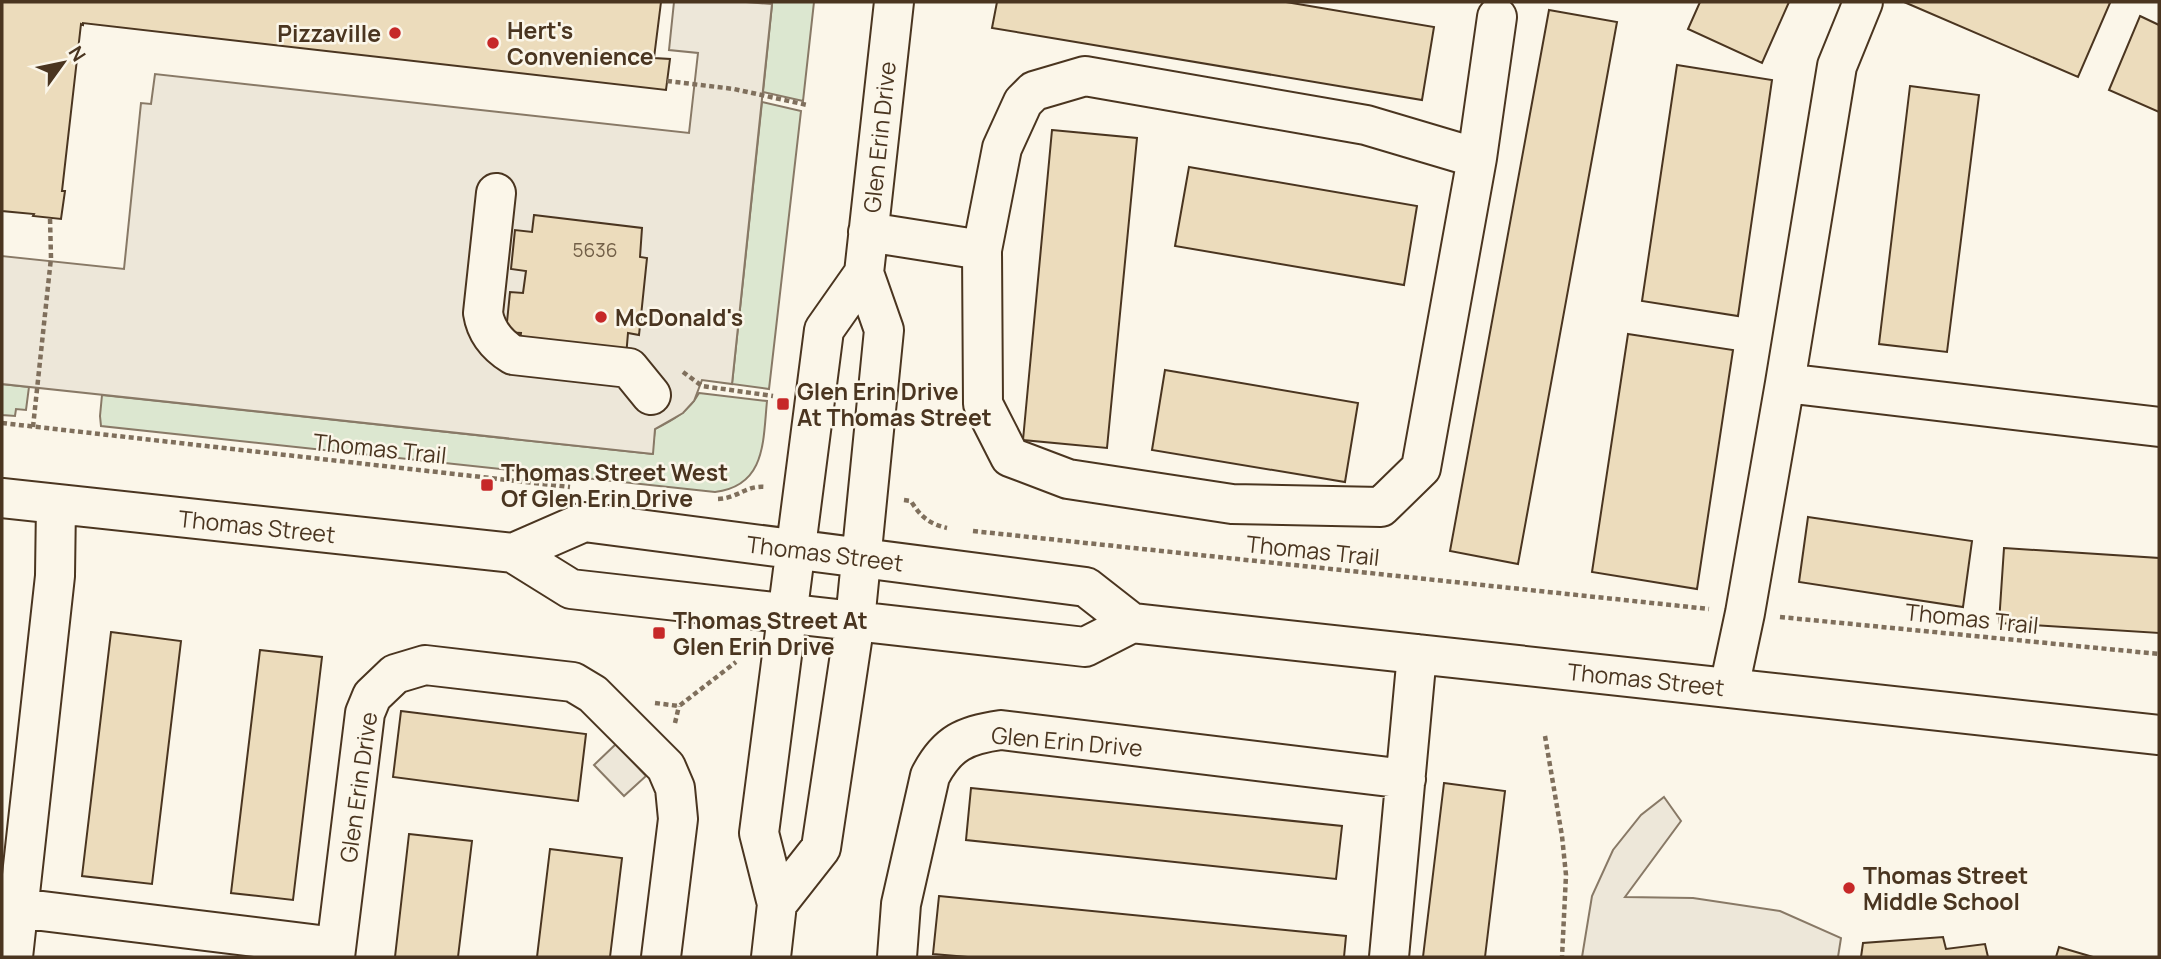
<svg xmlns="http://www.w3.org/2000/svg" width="2161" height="959" font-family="Manrope,sans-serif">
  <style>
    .green { fill: #dce7d0; stroke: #887966; stroke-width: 2 }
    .parking { fill: #ede7d9; stroke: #887966; stroke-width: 2 }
    .building { fill: #ecdcbc; stroke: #4a3520; stroke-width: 2 }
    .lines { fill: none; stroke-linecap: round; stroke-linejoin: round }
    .minor-casing { stroke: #4a3520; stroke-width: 42 }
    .path { stroke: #7f6f5c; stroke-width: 4.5; stroke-dasharray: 5 3.5; stroke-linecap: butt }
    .minor { stroke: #fbf6e9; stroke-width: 38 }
    .poi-dot { fill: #c62828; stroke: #fbf6e9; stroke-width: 2.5 }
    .labels { text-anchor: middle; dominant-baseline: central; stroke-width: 5; stroke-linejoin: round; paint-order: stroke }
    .number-label { font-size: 19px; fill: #725f47 }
    .poi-label { font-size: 23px; font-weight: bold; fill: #4a3520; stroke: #fbf6e9; text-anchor: start }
    .street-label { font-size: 23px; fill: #4a3520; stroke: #fbf6e9 }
  </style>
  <rect width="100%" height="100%" fill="#fbf6e9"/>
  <!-- green -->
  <path class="green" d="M746 2H814L803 101 763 92 772 5Z
    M762 102 801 111 769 389 732 384Z
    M2 384 29 387 26 410 16 409 15 416 2 415Z
    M699 393 767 401C763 441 766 486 715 492L101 426 100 416 102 395 652 454 655 429C673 420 689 411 699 393Z"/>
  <!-- parking -->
  <path class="parking" d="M674 2H746L772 4 732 384 702 380 694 401 683 413 655 429 653 454 2 384V256L124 269 141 103 151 104 155 74 689 133 698 53 669 50Z
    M616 744 646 776 624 796 594 765Z
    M1664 797 1681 821 1625 897 1693 898 1780 911 1841 938 1838 957H1582L1592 896 1613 850 1641 815Z"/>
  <!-- building -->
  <path class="building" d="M2 2H661L654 58 670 59 666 90 83 23V25L81 24 62 191H65L61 219 33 216 34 214 2 211Z
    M997 2H1286L1434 27 1422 100 992 28Z
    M1700 2H1789L1762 63 1688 29Z
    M1904 2H2108L2110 3 2078 77Z
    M1549 10 1617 22 1518 564 1450 551Z
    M2140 16 2159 25V112L2109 90Z
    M1677 65 1772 80 1738 316 1642 301Z
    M1910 86 1979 95 1947 352 1879 344Z
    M1052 130 1137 138 1107 448 1023 440Z
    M1189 167 1417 206 1404 285 1175 246Z
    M534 215 642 228 640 257 647 258 639 335 628 333 626 357 519 349 521 333 506 332 510 292 523 293 526 271 511 269 515 230 532 232Z
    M1628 334 1733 350 1697 589 1592 572Z
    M1165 370 1358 403 1345 482 1152 450Z
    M1808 517 1972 541 1963 607 1799 582Z
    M2004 548 2159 558V633L1999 623Z
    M111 632 181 641 152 884 82 876Z
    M260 650 322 657 293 900 231 893Z
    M401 711 586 734 578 801 393 777Z
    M1444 783 1505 791 1485 957H1423Z
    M971 788 1342 826 1336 879 966 840Z
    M409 834 472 841 458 957H395Z
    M550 849 622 858 610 957H537Z
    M939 896 1346 936 1344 957H968L933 954Z
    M1943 937 1946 949 1985 944 1988 957H1861L1863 943Z
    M2059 947 2093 957H2056Z"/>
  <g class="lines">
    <!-- minor casing -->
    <g class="minor-casing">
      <path id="minor" d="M496 193 483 313C486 332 497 345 513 355L629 368 651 395
        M868 232 982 250 983 404 1010 457 1068 479 1232 504 1381 507 1421 468 1477 158 1497 17
        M982 250 1002 148 1023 102 1034 91 1085 76 1366 125 1477 158
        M1785 383 2159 427
        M2 498 513 553 571 589 1085 647 1132 623
        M513 553 584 522 1086 587 1132 623 2159 735
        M1729 688 1745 613 1785 383 1837 66 1863 2
        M777 904 821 848 855 621 884 330 864 273 894 2
        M2 906 336 947
        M13 957 55 576 56 504
        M335 957 365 713 372 696 395 674 425 665 573 682 593 694 666 767 675 788 678 819 661 957
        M771 957 777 904 759 833 824 330 864 273
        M897 957 901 904 930 776C947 743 965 735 1001 730L1406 779
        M1389 957 1417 654"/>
    </g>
    <!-- path -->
    <path class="path" d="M667 81 734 89 807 105
      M683 372 702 386 773 396
      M2 423 570 487
      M33 427 51 258 50 218
      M718 499C739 498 745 485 766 487
      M904 500 911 501C920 516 929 524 947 528
      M973 531 1709 609
      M1780 617 2159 654
      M655 703 679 706 736 662
      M675 723 679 706
      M1545 736 1562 836 1566 875 1562 957"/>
    <!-- minor -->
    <use href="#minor" class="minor"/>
  </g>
  <!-- markers -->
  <g class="poi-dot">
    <circle cx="395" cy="33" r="7"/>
    <circle cx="493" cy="43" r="7"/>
    <circle cx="601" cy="317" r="7"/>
    <rect x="776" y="397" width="14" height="14" rx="3.5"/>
    <rect x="480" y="478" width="14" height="14" rx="3.5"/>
    <rect x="652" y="626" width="14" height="14" rx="3.5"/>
    <circle cx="1849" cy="888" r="7"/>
  </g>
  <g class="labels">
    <!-- number labels -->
    <g class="number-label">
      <text x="595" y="250">5636</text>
    </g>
    <!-- poi labels -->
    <g class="poi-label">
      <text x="507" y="30">Hert's<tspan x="507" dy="26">Convenience</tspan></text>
      <text x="381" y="33" text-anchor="end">Pizzaville</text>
      <text x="615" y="317">McDonald's</text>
      <text x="797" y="391">Glen Erin Drive<tspan x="797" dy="26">At Thomas Street</tspan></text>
      <text x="501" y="472">Thomas Street West<tspan x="501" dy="26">Of Glen Erin Drive</tspan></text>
      <text x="673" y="620">Thomas Street At<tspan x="673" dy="26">Glen Erin Drive</tspan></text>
      <text x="1863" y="875">Thomas Street<tspan x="1863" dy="26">Middle School</tspan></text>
    </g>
    <!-- street labels -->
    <g class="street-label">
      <text transform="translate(879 137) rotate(-84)">Glen Erin Drive</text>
      <text transform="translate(380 448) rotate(6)">Thomas Trail</text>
      <text transform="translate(257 526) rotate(6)">Thomas Street</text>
      <text transform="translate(1313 550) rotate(6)">Thomas Trail</text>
      <text transform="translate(825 553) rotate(7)">Thomas Street</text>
      <text transform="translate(1972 618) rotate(6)">Thomas Trail</text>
      <text transform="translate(1646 679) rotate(6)">Thomas Street</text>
      <text transform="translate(1067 741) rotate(5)">Glen Erin Drive</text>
      <text transform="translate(358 787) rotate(-82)">Glen Erin Drive</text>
    </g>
  </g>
  <!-- border -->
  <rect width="2161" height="959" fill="none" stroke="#4a3520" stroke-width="7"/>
  <!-- north arrow -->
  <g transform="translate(63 63) rotate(57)" stroke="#fbf6e9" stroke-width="5" paint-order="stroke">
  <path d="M0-5L12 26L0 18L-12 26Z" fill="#4a3520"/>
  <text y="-10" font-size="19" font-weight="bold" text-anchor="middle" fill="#4a3520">N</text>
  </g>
</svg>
